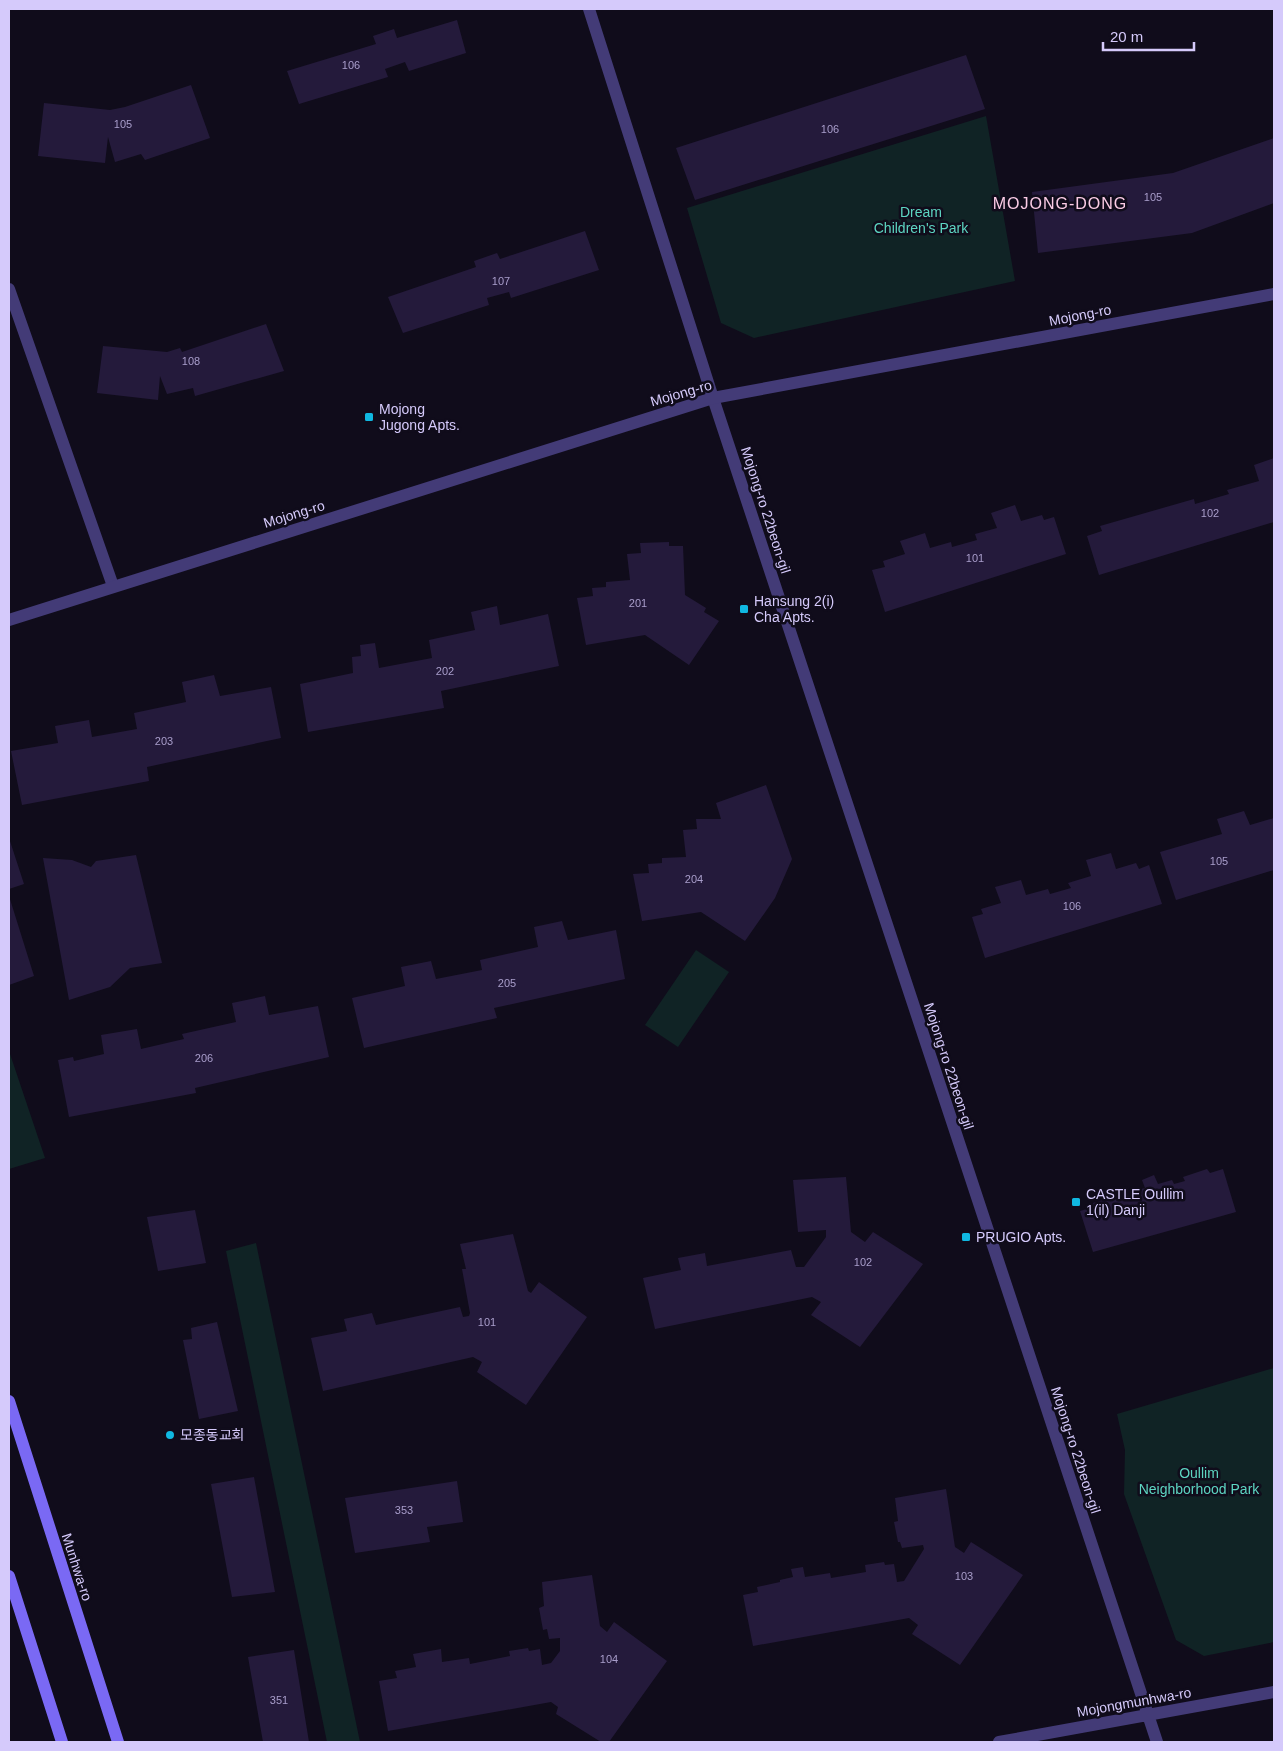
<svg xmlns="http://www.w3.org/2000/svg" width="1283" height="1751" font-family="Helvetica,'Noto Sans KR',sans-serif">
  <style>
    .green { fill: #102325 }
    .building { fill: #241a3b }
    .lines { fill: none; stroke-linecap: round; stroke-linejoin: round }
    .minor { stroke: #433b77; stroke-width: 12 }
    .tertiary { stroke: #433b77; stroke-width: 12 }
    .secondary { stroke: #7a69f4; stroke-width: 12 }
    .poi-dot { fill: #10b8e1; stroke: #100c1b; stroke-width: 2 }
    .labels { text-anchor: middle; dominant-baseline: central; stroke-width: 5; stroke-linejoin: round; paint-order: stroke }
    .number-label { font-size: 11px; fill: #a99ecb }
    .park-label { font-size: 14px; fill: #5dd5c2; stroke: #100c1b }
    .street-label { font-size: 14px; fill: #d5cafb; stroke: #100c1b }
    .poi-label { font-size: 14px; fill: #d5cafb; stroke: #100c1b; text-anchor: start }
    .quarter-label { font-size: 16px; letter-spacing: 1px; fill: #fbcce6; stroke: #100c1b }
  </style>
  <rect width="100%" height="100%" fill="#100c1b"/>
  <!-- green -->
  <path class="green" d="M986 116 1015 281 754 338 721 323 687 208Z
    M696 950 729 972 678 1047 645 1025Z
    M9 1051 45 1158 9 1169Z
    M256 1243 360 1742H327L226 1251Z
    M1274 1368V1642L1204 1656 1176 1640 1124 1494 1125 1450 1117 1414Z"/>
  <!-- building -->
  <path class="building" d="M457 20 466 53 409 71 405 62 385 69 388 77 299 104 287 71 376 44 373 36 394 29 397 38Z
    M966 55 985 109 695 200 676 148Z
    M191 85 210 138 145 160 141 154 115 162 108 137 105 163 38 156 44 103 110 110 125 107Z
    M1274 138V203L1192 233 1038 253 1032 192 1173 173Z
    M585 231 599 270 511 298 509 292 487 298 489 305 403 333 388 297 476 267 474 261 497 253 500 259Z
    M266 324 284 371 195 396 193 388 167 394 160 376 158 400 97 393 103 346 167 352 180 348 182 352Z
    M1274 458V522L1099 575 1087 536 1102 531 1100 526 1194 499 1195 504 1229 494 1227 490 1259 481 1254 465Z
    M1015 505 1021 521 1042 515 1044 520 1054 517 1066 554 885 612 872 570 885 567 883 561 905 554 900 541 925 533 930 548 951 542 952 547 977 540 975 534 997 528 991 513Z
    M669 542V546H683L685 595 706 608 704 612 719 621 689 665 645 635 586 645 577 598 593 596 592 588 606 587V582L630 580 627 554 641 553 640 543Z
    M497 606 500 625 548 614 559 666 441 691 444 708 308 732 300 684 353 673 352 657 361 656 360 645 375 643 379 668 432 658 429 640 475 630 471 612Z
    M214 675 220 696 271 687 281 738 147 767 149 781 22 805 11 751 58 743 55 726 89 720 92 737 137 729 134 713 186 702 182 682Z
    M766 785 792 859 775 898 745 941 701 912 642 921 633 874 649 873 648 864 662 863V858L686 857 683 830 697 829 696 819H721L716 803Z
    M1244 811 1250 825 1274 818V870L1176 900 1160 852 1222 834 1217 819Z
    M9 838 24 884 9 889Z
    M1111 853 1116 869 1136 863 1139 869 1149 865 1162 904 985 958 972 917 983 914 981 909 1001 903 995 887 1021 880 1026 895 1048 889 1050 894 1071 888 1068 883 1091 876 1086 860Z
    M136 855 162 963 130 968 110 987 69 1000 43 858 72 860 91 867 96 861Z
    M9 896 34 976 9 985Z
    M562 921 568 940 616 930 625 979 494 1008 497 1018 364 1048 352 998 405 986 401 967 431 961 436 979 482 970 480 960 538 947 534 927Z
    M265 996 269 1015 318 1006 329 1057 195 1088 196 1093 69 1117 58 1060 73 1057 74 1061 104 1054 101 1035 137 1029 141 1049 184 1039 182 1034 236 1022 232 1003Z
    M1207 1169 1210 1173 1223 1169 1236 1212 1093 1252 1080 1211 1094 1207 1093 1203 1120 1195 1122 1199 1132 1196 1130 1192 1145 1188 1142 1180 1154 1175 1158 1184 1172 1180 1174 1184 1185 1181 1183 1177Z
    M846 1177 851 1232 865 1242 873 1232 923 1264 860 1347 811 1315 821 1302 812 1297 655 1329 643 1278 681 1270 678 1258 705 1253 707 1266 791 1250 796 1267H804L826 1237V1230L798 1232 793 1180Z
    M195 1210 206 1263 158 1271 147 1217Z
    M513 1234 528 1291 531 1293 539 1282 587 1317 526 1405 477 1372 482 1362 473 1357 323 1391 311 1338 347 1331 344 1319 372 1313 376 1325 460 1307 463 1317 469 1316 470 1313 462 1269H466L460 1244Z
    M217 1322 238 1411 199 1419 183 1340 192 1339 191 1328Z
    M254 1477 275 1592 232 1597 211 1484Z
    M457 1481 463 1522 427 1527 430 1542 355 1553 345 1498Z
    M946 1489 955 1547 964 1553 971 1542 1023 1575 960 1665 912 1634 918 1625 909 1618 753 1646 743 1595 758 1592 757 1587 780 1582V1580L793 1577 791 1569 803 1567 805 1577 830 1573 831 1578 866 1572 865 1565 884 1562 885 1565 894 1564 897 1582 904 1581 924 1549 923 1545 902 1548 900 1542H898L894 1522 898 1521 895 1498Z
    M592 1575 600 1626 607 1632 614 1622 667 1661 609 1742H601L556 1714 558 1707 551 1702 388 1731 379 1681 397 1678 395 1671 416 1667 413 1654 441 1649 442 1662 469 1658 470 1664 510 1656 509 1651 528 1648 529 1651 540 1649 542 1665 551 1663 560 1651V1638L549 1639 547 1629 543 1630 539 1608 544 1606 542 1582Z
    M294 1650 309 1742H263L248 1657Z"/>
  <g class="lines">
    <!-- minor -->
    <path class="minor" d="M589 9 713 398 1157 1742
      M9 289 113 586
      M999 1742 1274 1692"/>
    <!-- tertiary -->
    <path class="tertiary" d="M9 620 713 398 1274 294"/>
    <!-- secondary -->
    <path class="secondary" d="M9 1401 118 1742
      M9 1576 62 1742"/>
  </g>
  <!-- markers -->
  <g class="poi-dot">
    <rect x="364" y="412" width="10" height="10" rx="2.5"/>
    <rect x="739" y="604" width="10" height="10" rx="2.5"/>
    <rect x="1071" y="1197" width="10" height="10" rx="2.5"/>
    <rect x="961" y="1232" width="10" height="10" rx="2.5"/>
    <circle cx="170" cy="1435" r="5"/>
  </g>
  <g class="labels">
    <!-- number labels -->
    <g class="number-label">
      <text x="351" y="65">106</text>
      <text x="123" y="124">105</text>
      <text x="830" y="129">106</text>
      <text x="1153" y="197">105</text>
      <text x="501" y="281">107</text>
      <text x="191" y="361">108</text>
      <text x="1210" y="513">102</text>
      <text x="975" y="558">101</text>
      <text x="638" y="603">201</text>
      <text x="445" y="671">202</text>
      <text x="164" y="741">203</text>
      <text x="1219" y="861">105</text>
      <text x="694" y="879">204</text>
      <text x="1072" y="906">106</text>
      <text x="507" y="983">205</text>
      <text x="204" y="1058">206</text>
      <text x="863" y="1262">102</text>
      <text x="487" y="1322">101</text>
      <text x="404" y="1510">353</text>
      <text x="964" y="1576">103</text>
      <text x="609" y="1659">104</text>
      <text x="279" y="1700">351</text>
    </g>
    <!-- park labels -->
    <g class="park-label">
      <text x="921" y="212">Dream<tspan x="921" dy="16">Children's Park</tspan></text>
      <text x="1199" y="1473">Oullim<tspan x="1199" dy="16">Neighborhood Park</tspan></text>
    </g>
    <!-- street labels -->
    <g class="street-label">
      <text transform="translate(1080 315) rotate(-11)">Mojong-ro</text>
      <text transform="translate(681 393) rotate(-16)">Mojong-ro</text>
      <text transform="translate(766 510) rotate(72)">Mojong-ro 22beon-gil</text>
      <text transform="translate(294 514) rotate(-17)">Mojong-ro</text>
      <text transform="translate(949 1066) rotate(72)">Mojong-ro 22beon-gil</text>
      <text transform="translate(1076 1450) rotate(72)">Mojong-ro 22beon-gil</text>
      <text transform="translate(77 1567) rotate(72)">Munhwa-ro</text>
      <text transform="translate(1134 1702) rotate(-10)">Mojongmunhwa-ro</text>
    </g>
    <!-- poi labels -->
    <g class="poi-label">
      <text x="379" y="409">Mojong<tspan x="379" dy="16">Jugong Apts.</tspan></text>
      <text x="754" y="601">Hansung 2(i)<tspan x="754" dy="16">Cha Apts.</tspan></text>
      <text x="1086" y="1194">CASTLE Oullim<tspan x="1086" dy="16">1(il) Danji</tspan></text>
      <text x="976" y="1237">PRUGIO Apts.</text>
      <text x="180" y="1435">모종동교회</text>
    </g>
    <!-- quarter labels -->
    <g class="quarter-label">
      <text x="1060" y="203">MOJONG-DONG</text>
    </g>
  </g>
  <!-- border -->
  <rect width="1283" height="1751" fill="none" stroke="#d5cafb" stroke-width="20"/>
  <!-- scale -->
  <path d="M1103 42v8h91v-8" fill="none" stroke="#d5cafb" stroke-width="2.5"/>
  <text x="1110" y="42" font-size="15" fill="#d5cafb" stroke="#100c1b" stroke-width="4" paint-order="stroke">20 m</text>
</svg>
